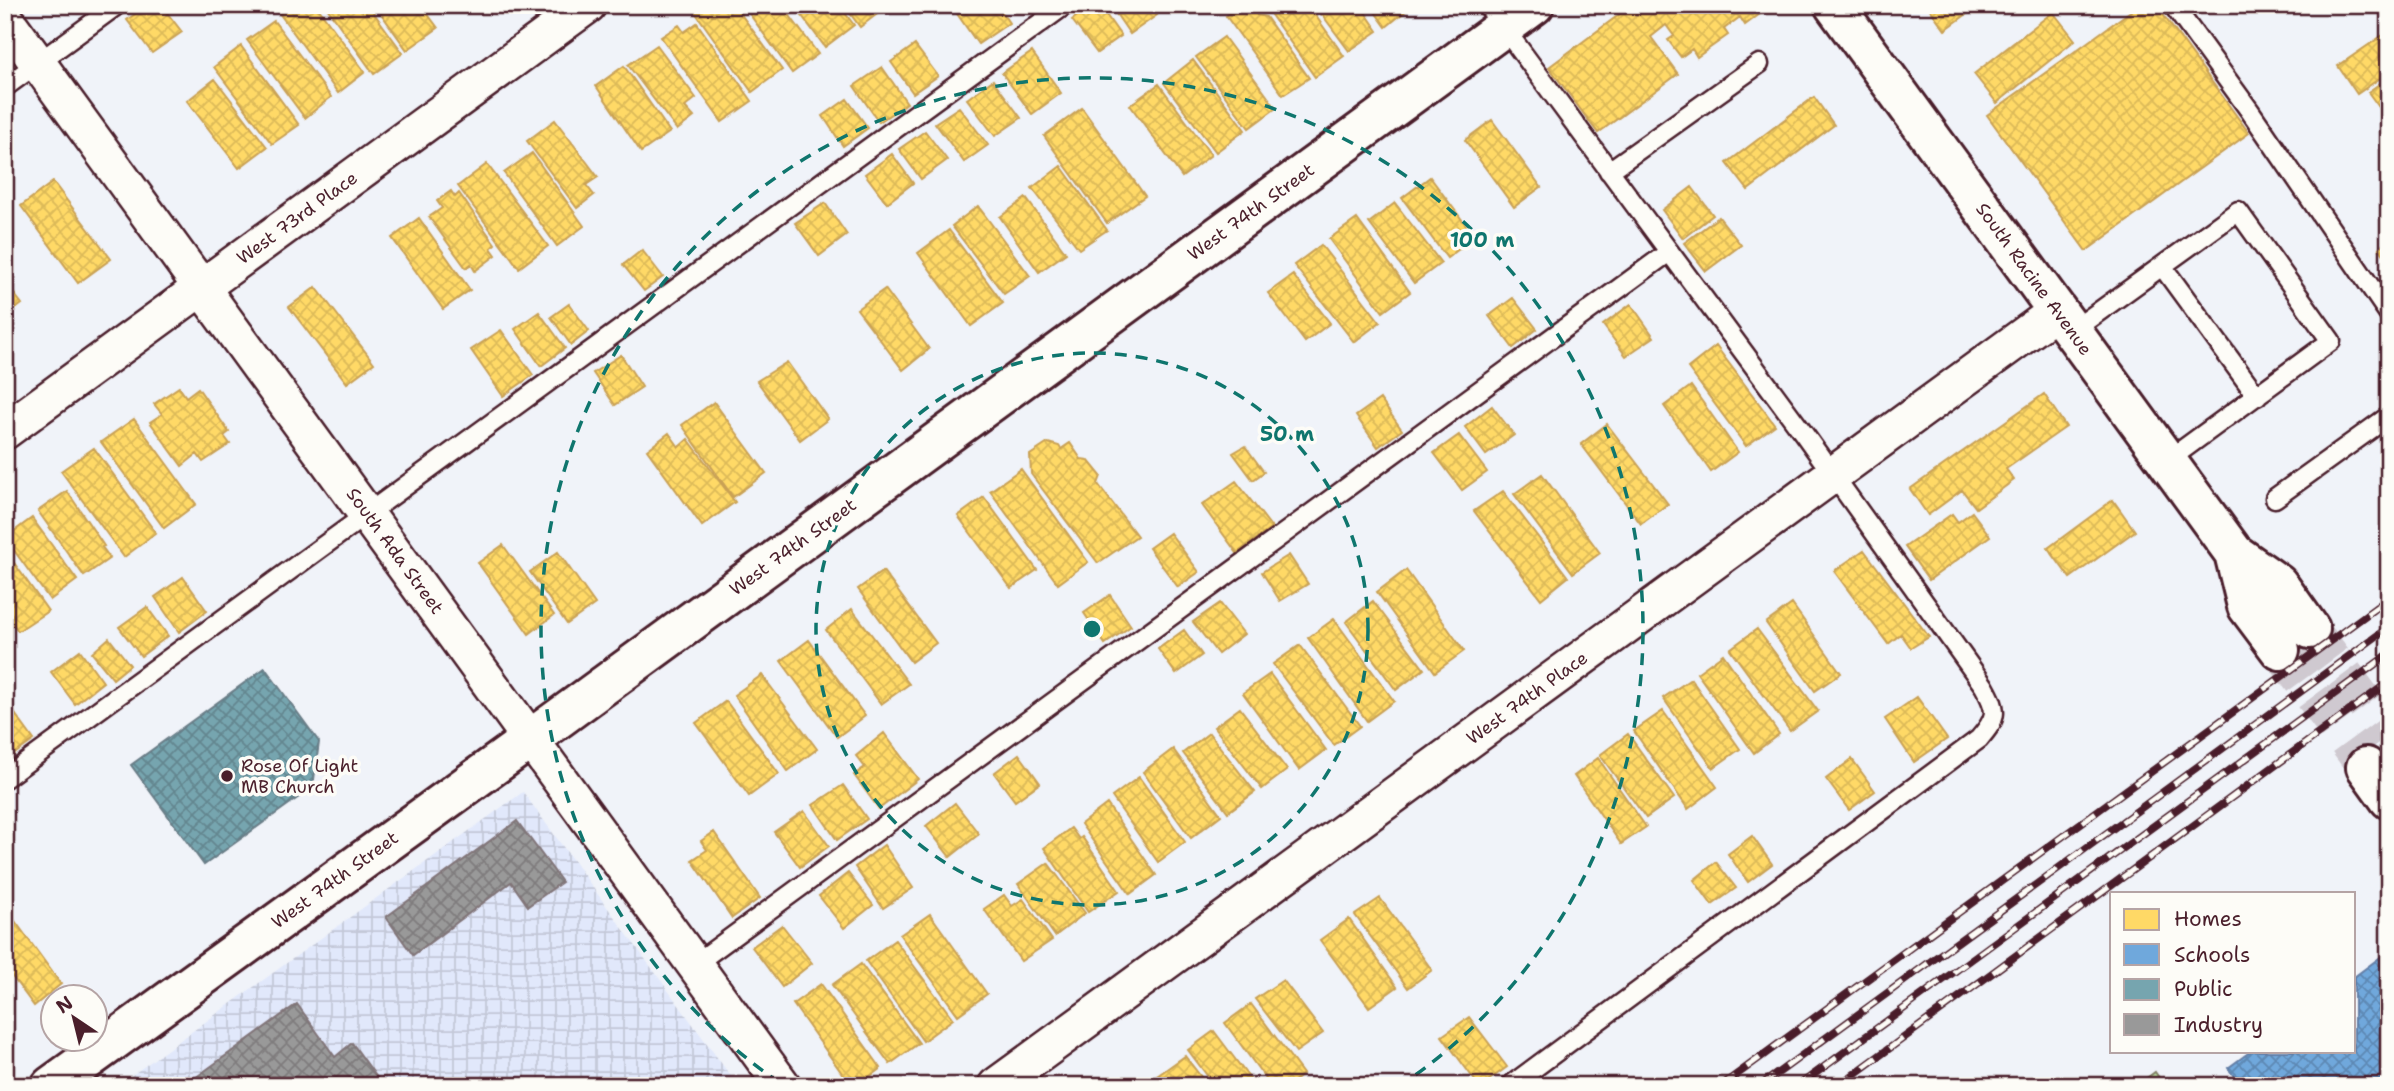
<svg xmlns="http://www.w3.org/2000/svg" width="2394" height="1091" font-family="'Shantell Sans',sans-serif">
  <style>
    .industrial { fill: url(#industrial-grid) }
    .garden { fill: #b7e19f; stroke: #808065; stroke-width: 2 }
    .homes { fill: url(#homes-cross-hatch); stroke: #c9a154; stroke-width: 2 }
    .schools { fill: url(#schools-cross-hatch); stroke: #647fa7; stroke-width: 2 }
    .public { fill: url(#public-cross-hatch); stroke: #697d87; stroke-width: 2 }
    .industry { fill: url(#industry-cross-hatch); stroke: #817478; stroke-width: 2 }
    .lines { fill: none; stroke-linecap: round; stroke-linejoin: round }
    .tertiary-tunnel { stroke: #cfc9d0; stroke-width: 38; stroke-dasharray: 38 19; stroke-linecap: butt }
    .service-casing { stroke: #4a1f2b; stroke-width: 23 }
    .minor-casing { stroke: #4a1f2b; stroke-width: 40 }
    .tertiary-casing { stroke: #4a1f2b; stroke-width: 44 }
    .service { stroke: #fdfcf7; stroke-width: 18 }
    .minor { stroke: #fdfcf7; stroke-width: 35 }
    .tertiary { stroke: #fdfcf7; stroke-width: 38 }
    .rail-casing { stroke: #4a1f2b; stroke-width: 8 }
    .rail { stroke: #fdfcf7; stroke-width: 5; stroke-dasharray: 16; stroke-linecap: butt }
    .ring { fill: none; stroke: #0f766e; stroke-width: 3.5; stroke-dasharray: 12 9 }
    .poi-dot { fill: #4a1f2b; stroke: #fdfcf7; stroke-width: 2.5 }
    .labels { text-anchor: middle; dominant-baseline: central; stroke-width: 7; stroke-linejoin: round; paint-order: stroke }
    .street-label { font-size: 18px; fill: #4a1f2b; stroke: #fdfcf7 }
    .poi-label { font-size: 18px; fill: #4a1f2b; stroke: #fdfcf7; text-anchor: start }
    .centre { fill: #0f766e; stroke: #fdfcf7; stroke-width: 3.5 }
    .ring-label { font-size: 21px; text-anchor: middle; font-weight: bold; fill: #0f766e; stroke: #fdfcf7; stroke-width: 7; stroke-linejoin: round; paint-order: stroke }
  </style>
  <defs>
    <pattern id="industrial-grid" width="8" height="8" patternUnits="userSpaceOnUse" patternTransform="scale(1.75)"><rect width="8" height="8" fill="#e1e8fb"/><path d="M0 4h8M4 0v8" fill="none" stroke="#c3c7d7"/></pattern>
    <pattern id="homes-cross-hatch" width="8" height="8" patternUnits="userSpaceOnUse" patternTransform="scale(1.75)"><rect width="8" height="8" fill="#ffd966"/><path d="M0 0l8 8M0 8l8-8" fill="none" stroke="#dcba59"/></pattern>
    <pattern id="schools-cross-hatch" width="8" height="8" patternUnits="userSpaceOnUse" patternTransform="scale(1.75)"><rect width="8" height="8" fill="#6fa8dc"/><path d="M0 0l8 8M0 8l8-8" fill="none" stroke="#5d88b3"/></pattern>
    <pattern id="public-cross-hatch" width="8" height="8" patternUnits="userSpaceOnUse" patternTransform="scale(1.75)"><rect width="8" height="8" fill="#76a5af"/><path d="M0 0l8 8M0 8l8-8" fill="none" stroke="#63868f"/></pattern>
    <pattern id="industry-cross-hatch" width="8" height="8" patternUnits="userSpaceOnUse" patternTransform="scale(1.75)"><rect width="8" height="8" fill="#999"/><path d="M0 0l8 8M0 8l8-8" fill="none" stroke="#7f7c7d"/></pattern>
  </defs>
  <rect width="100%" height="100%" fill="#f0f3f9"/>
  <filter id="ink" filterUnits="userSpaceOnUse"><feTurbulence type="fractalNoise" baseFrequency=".0143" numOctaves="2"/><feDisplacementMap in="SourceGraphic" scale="14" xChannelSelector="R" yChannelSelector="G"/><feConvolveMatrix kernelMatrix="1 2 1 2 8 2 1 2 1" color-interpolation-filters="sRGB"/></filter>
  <g filter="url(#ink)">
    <!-- industrial -->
    <path class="industrial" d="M523 792 738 1086H117Z"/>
    <!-- garden -->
    <path class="garden" d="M2155 1072 2165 1086H2136Z"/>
    <!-- homes -->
    <path class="homes" d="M147 5H161L182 32 152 53 127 20Z
      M290 5H316L365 72 338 93 279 13Z
      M325 5H368L403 53 374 74Z
      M375 5H421L438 28 407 50Z
      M705 5H734L782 70 752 92 695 12Z
      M743 5H782L818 54 792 73Z
      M794 5H839L854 25 825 47Z
      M844 5H889L860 27Z
      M951 5H997L1009 23 978 44Z
      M1092 5H1099L1121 36 1097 53 1072 20Z
      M1110 5H1149L1157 15 1130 34Z
      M1241 5H1250L1257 15 1266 17 1309 78 1283 95 1226 16Z
      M1264 5H1308L1344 56 1315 77Z
      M1315 5H1360L1378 31 1349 51Z
      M1370 5H1413L1386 27Z
      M1632 5H1760L1764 11 1745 25 1740 17 1724 29 1728 35 1697 57 1692 49 1681 57 1668 40 1674 36 1666 25 1651 37 1678 74 1598 133 1549 67Z
      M1927 5H1979L1945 30Z
      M2139 5H2156L2249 133 2086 251 1987 115Z
      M2053 12 2075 40 1997 103 1974 74Z
      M274 21 331 97 305 118 247 40Z
      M697 23 752 101 722 122 661 37 679 25 684 32Z
      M2389 31V72L2357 94 2338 66Z
      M1224 37 1276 108 1249 128 1196 57Z
      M657 45 696 98 685 107 694 117 677 130 628 65Z
      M915 45 938 76 913 93 891 62Z
      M241 46 299 125 272 144 214 67Z
      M1032 52 1061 93 1032 114 1002 73Z
      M1193 60 1245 130 1216 152 1164 83Z
      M624 66 670 132 641 152 596 86Z
      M882 67 907 103 879 122 854 86Z
      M2389 77V121L2368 92Z
      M215 79 267 147 239 168 187 101Z
      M993 80 1021 118 995 136 967 99Z
      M1159 84 1211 155 1182 177 1130 105Z
      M1814 97 1834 125 1748 190 1727 163Z
      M847 99 868 128 843 146 823 116Z
      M959 107 988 145 964 162 935 123Z
      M1082 108 1145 196 1107 223 1044 136Z
      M555 120 598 177 586 185 594 195 577 208 527 141Z
      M1492 120 1541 187 1514 207 1465 140Z
      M925 131 947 160 921 179 899 149Z
      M532 153 584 226 557 246 504 173Z
      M892 154 913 183 887 203 865 174Z
      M487 164 548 246 519 268 458 186Z
      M1061 166 1107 230 1079 249 1032 188Z
      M1430 177 1475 237 1447 258 1402 198Z
      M53 182 111 259 78 283 21 206Z
      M1692 187 1713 215 1683 238 1662 210Z
      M451 191 455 197 459 193 495 244 491 248 496 255 475 271 471 264 466 268 429 217 442 208 437 201Z
      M1026 198 1066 253 1039 272 1000 217Z
      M825 203 847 235 819 256 795 223Z
      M1395 203 1441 263 1414 283 1369 223Z
      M978 206 1030 276 1004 294 952 226Z
      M1719 217 1741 245 1706 271 1684 243Z
      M419 218 470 290 443 309 392 238Z
      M1357 219 1410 292 1383 312 1329 239Z
      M949 230 1003 303 971 326 918 253Z
      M2389 240V261L2379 248Z
      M1321 245 1380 322 1354 342 1294 265Z
      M642 250 663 277 644 291 623 265Z
      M1293 275 1330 323 1305 342 1268 293Z
      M5 282 22 304 5 317Z
      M316 287 374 363 347 383 289 307Z
      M885 289 929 349 903 370 857 309Z
      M1513 298 1537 329 1513 348 1489 316Z
      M569 304 589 331 571 345 551 317Z
      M1631 304 1654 337 1626 356 1603 325Z
      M539 312 565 348 541 366 515 329Z
      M501 330 533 375 503 396 471 350Z
      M1716 346 1775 425 1746 446 1688 368Z
      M621 355 642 387 615 405 593 373Z
      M787 362 828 419 800 440 757 381Z
      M1691 386 1738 452 1711 472 1664 406Z
      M179 387 186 397 198 388 229 432 224 436 230 444 203 462 197 454 182 466 150 422 162 414 154 404Z
      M2044 394 2066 427 2006 469 2014 480 1976 508 1962 490 1928 515 1910 489Z
      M1380 399 1402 430 1378 447 1356 416Z
      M714 402 766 473 733 497 682 425Z
      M1492 406 1514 435 1486 455 1465 427Z
      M134 419 196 504 164 528 101 442Z
      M1607 424 1668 504 1641 524 1581 444Z
      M669 433 679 447 688 439 735 502 702 526 647 450Z
      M1459 435 1487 472 1462 490 1434 453Z
      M1048 443 1059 446 1061 449 1070 443 1081 459 1088 460 1101 476 1098 484 1137 536 1098 563 1031 474 1030 455Z
      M1245 446 1264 472 1253 480 1233 453Z
      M94 448 156 533 124 557 61 471Z
      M1021 469 1088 562 1058 584 990 491Z
      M1542 474 1600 553 1573 573 1514 494Z
      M1236 481 1272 528 1237 553 1202 505Z
      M67 491 104 546 102 547 110 558 84 576 38 511Z
      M1503 491 1568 577 1541 599 1474 511Z
      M984 497 1037 570 1011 588 958 516Z
      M2113 500 2135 531 2070 578 2048 548Z
      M1972 512 1990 536 1929 580 1905 547 1952 514 1958 522Z
      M32 518 77 580 50 600 5 538Z
      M1170 533 1199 572 1178 587 1149 548Z
      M503 545 554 615 529 634 478 563Z
      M5 550 48 611 18 631 5 613Z
      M1864 550 1929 637 1911 648 1901 634 1888 644 1834 571Z
      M558 552 595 604 567 624 530 572Z
      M1289 555 1308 584 1280 601 1262 572Z
      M1406 570 1464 651 1435 672 1377 592Z
      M883 571 936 643 911 662 858 589Z
      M183 577 207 611 179 632 155 597Z
      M1110 595 1131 626 1105 644 1084 613Z
      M1373 601 1424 669 1396 690 1346 622Z
      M1220 603 1244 634 1218 654 1193 622Z
      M1792 604 1841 673 1815 691 1766 623Z
      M147 607 168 636 141 656 119 627Z
      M852 609 909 684 881 704 826 630Z
      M1334 619 1394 701 1367 721 1308 638Z
      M1757 629 1818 711 1790 731 1730 649Z
      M1184 630 1202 655 1176 674 1158 649Z
      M109 638 130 665 113 679 92 653Z
      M809 640 865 716 837 737 781 661Z
      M1300 645 1360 726 1334 745 1273 664Z
      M80 650 103 682 75 704 51 672Z
      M1723 654 1779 734 1754 753 1697 673Z
      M1270 674 1326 750 1299 770 1243 693Z
      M762 675 817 749 788 771 734 695Z
      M1691 679 1740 749 1713 768 1663 698Z
      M1917 697 1947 739 1914 762 1885 719Z
      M726 701 779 774 749 796 696 723Z
      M1240 708 1287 770 1262 789 1214 727Z
      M13 711 34 740 10 757 5 750V716Z
      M1663 711 1717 787 1688 809 1634 731Z
      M884 733 918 779 879 809 854 775 865 767 856 756Z
      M1209 733 1255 792 1228 812 1183 753Z
      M1628 734 1674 798 1646 818 1600 755Z
      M1173 749 1221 815 1191 838 1143 772Z
      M1019 754 1040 783 1015 801 994 773Z
      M1598 758 1646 827 1621 844 1574 776Z
      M1852 759 1875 791 1849 810 1826 779Z
      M1139 777 1185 842 1158 862 1112 797Z
      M843 785 867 819 837 840 813 805Z
      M955 803 979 834 950 857 926 826Z
      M1107 804 1156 875 1130 894 1081 824Z
      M804 811 829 846 800 867 774 832Z
      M1071 828 1079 839 1082 837 1119 891 1088 912 1044 848Z
      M714 832 760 898 732 918 692 860 707 850 701 841Z
      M1752 836 1772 864 1748 882 1728 854Z
      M884 845 913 888 883 908 855 867Z
      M1716 862 1736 888 1712 905 1694 880Z
      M1048 863 1085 913 1055 936 1018 884Z
      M848 873 873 905 844 928 819 896Z
      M1004 895 1012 906 1023 899 1052 940 1021 961 984 909Z
      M1380 898 1432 970 1408 988 1355 915Z
      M930 914 987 994 958 1015 900 935Z
      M1349 919 1397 987 1369 1007 1320 940Z
      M15 921 61 984 34 1006 5 967V929Z
      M782 925 812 963 782 987 752 947Z
      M895 940 953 1019 923 1041 866 961Z
      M861 964 919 1043 890 1064 832 985Z
      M1283 980 1323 1033 1296 1052 1255 999Z
      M821 984 881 1068 857 1086H851L793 1004Z
      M1251 1004 1303 1074 1288 1086H1271L1225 1023Z
      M1469 1017 1507 1067 1481 1086H1479L1442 1036Z
      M1214 1031 1250 1079 1241 1086H1215L1188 1050Z
      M1185 1056 1208 1086H1164L1157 1076Z"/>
    <!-- schools -->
    <path class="schools" d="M2386 953 2389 958V1086H2241L2228 1068 2251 1051H2354V977Z"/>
    <!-- public -->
    <path class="public" d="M265 668 319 742 313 787 204 865 131 765Z"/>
    <!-- industry -->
    <path class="industry" d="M517 821 562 882 528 906 511 882 413 955 386 917Z
      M297 1004 335 1057 352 1043 383 1086H184Z"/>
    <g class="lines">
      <!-- tertiary-tunnel -->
      <path class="tertiary-tunnel" d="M2310 629 2389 735
        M2280 650 2366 767"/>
      <!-- service casing -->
      <g class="service-casing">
        <path id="service" d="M1487 5 1804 434 1984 686C1998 711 1998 717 1979 739L1510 1086
          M2173 5 2250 111 2389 314
          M5 87 117 5
          M1609 171 1759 64
          M2162 266 2257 396
          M2072 331 2238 211 2331 341 2167 461
          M2275 498 2389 416
          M5 778 1065 5
          M695 964 1669 252"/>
      </g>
      <!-- minor casing -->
      <g class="minor-casing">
        <path id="minor" d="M5 18 783 1086
          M5 431 588 5
          M996 1086 2057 311"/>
      </g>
      <!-- tertiary casing -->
      <g class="tertiary-casing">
        <path id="tertiary" d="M1834 5 2234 553 2278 584 2310 629
          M2234 553 2247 606 2280 650
          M2366 767 2389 799
          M51 1086 532 738 1534 5"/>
      </g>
      <!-- service -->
      <use href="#service" class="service"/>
      <!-- minor -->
      <use href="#minor" class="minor"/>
      <!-- tertiary -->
      <use href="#tertiary" class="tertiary"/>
      <!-- rail casing -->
      <g class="rail-casing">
        <path id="rail" d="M1721 1086 2389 598
          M1760 1086 2389 627
          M1798 1086 2389 654
          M1838 1086 2389 682"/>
      </g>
      <!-- rail -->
      <use href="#rail" class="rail"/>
    </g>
  </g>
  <!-- distance rings -->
  <g class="ring">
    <circle cx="1092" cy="629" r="276"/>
    <path d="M780 1083A551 551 0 1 1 1404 1083"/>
  </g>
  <!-- markers -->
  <circle class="poi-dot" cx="227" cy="776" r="7"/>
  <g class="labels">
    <!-- street labels -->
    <g class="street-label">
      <text transform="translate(1251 212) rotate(-36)">West 74th Street</text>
      <text transform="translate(297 218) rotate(-36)">West 73rd Place</text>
      <text transform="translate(2034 279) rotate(54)">South Racine Avenue</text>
      <text transform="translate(793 547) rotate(-36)">West 74th Street</text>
      <text transform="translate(395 551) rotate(54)">South Ada Street</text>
      <text transform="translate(1527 698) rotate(-36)">West 74th Place</text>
      <text transform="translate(335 880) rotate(-36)">West 74th Street</text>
    </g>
    <!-- poi labels -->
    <g class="poi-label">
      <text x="241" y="766">Rose Of Light<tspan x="241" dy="21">MB Church</tspan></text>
    </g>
  </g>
  <circle cx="1092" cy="629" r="10" class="centre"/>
  <g class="ring-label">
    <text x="1482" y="247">100 m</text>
    <text x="1287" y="441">50 m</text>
  </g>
  <!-- margin -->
  <rect width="2394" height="1091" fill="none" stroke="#fdfcf7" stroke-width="28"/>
  <rect x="14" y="14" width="2366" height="1063" fill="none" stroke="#4a1f2b" stroke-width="2.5" filter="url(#ink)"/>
  <!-- legend -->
  <rect x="2110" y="892" width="245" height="161" fill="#fdfcf7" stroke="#b5a4a5" stroke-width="2"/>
  <rect x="2124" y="909" width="35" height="21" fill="#ffd966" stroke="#b5a4a5" stroke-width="2"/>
  <text x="2174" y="926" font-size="21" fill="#4a1f2b">Homes</text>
  <rect x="2124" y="944" width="35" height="21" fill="#6fa8dc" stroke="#b5a4a5" stroke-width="2"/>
  <text x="2174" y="962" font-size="21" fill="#4a1f2b">Schools</text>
  <rect x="2124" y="979" width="35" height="21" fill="#76a5af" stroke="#b5a4a5" stroke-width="2"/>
  <text x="2174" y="996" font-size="21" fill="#4a1f2b">Public</text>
  <rect x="2124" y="1014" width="35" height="21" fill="#999999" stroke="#b5a4a5" stroke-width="2"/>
  <text x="2174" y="1032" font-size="21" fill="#4a1f2b">Industry</text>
  <!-- north arrow -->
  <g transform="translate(74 1018) rotate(325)"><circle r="33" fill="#fdfcf7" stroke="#b5a4a5" stroke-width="2"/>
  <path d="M0-5L12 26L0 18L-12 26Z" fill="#4a1f2b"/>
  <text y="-10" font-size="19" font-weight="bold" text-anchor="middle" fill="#4a1f2b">N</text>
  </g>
</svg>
